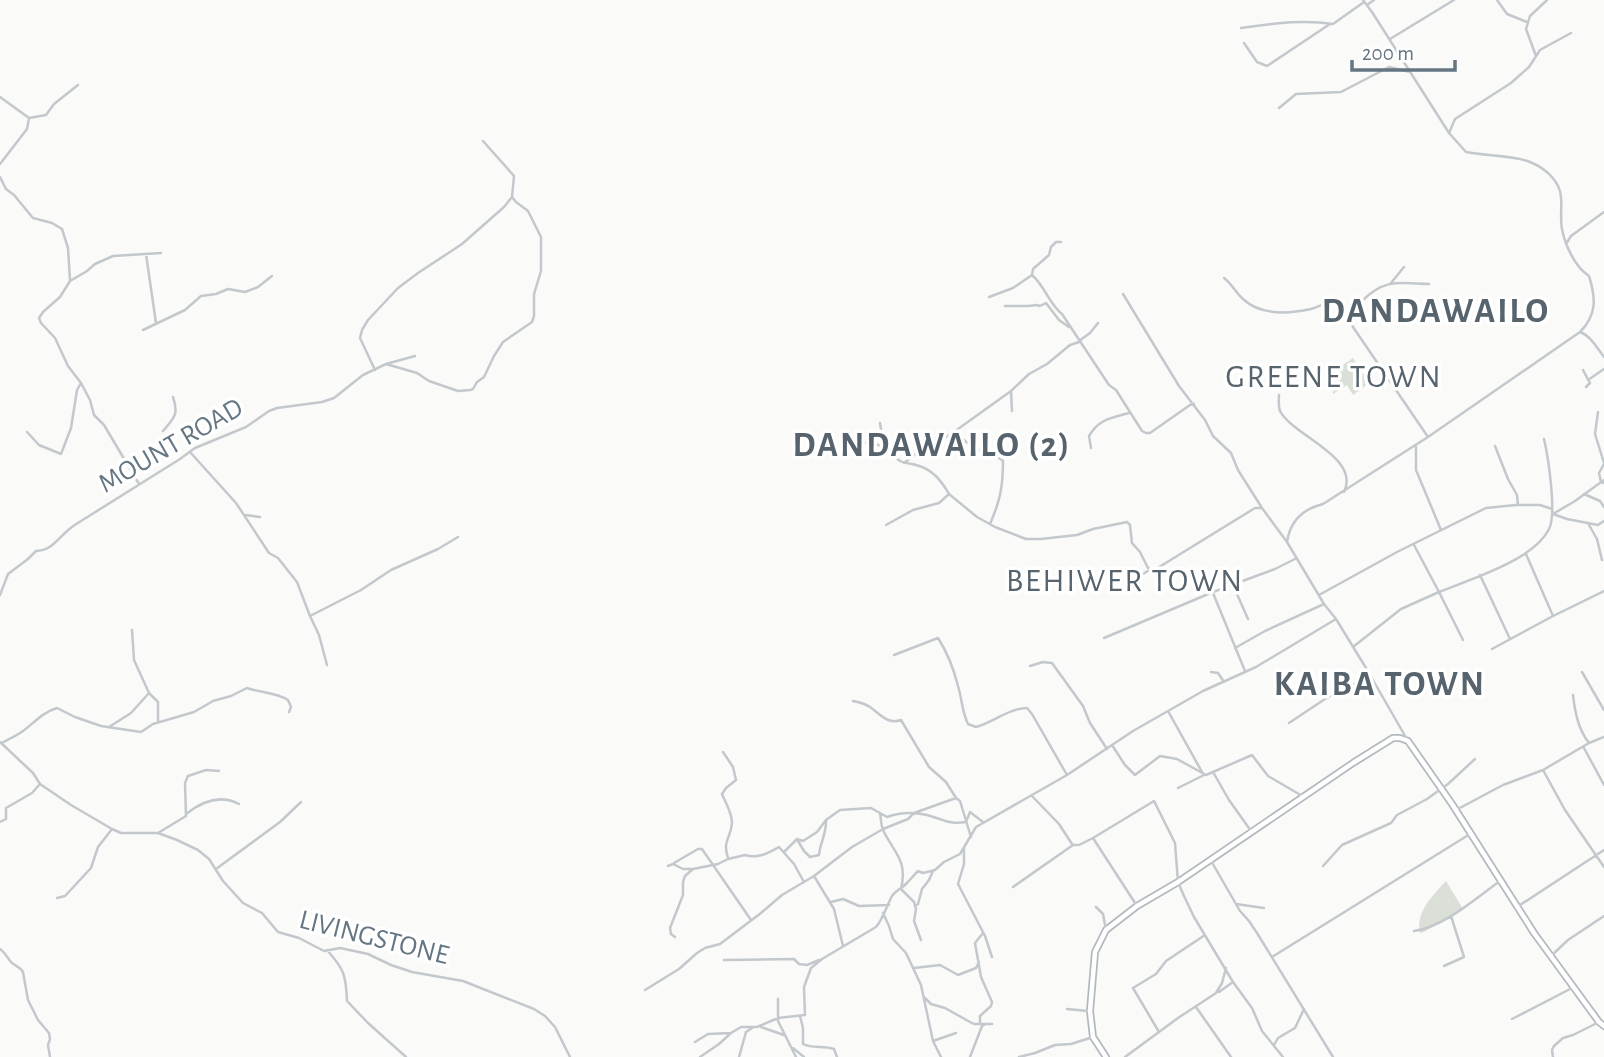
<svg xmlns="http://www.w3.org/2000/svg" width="1604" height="1057" font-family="'Alegreya Sans',sans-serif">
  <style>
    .green { fill: #dadfd7 }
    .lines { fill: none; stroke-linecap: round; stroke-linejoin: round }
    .secondary-casing { stroke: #b3babf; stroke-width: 8 }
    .street { stroke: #c3c8cc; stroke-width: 2.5 }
    .secondary { stroke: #fff; stroke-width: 4.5 }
    .labels { text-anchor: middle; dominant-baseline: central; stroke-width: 7; stroke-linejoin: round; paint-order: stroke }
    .street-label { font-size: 28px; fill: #657683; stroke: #fff }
    .quarter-label { font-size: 32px; letter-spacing: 2px; fill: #57646e; stroke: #fff }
    .district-label { font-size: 35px; font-weight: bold; letter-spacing: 2px; fill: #57646e; stroke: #fff }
  </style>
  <rect width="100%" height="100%" fill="#fafaf8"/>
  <!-- green -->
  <path class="green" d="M1353 358 1369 383 1353 395 1347 385 1333 394 1331 373Z
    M1446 881 1463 909 1424 932 1420 933C1415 913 1433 895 1446 881Z"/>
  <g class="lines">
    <!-- secondary casing -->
    <g class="secondary-casing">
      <path id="secondary" d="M1106 1057 1093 1037 1090 1011 1095 952 1106 930 1137 906 1178 882 1353 763 1393 738H1400L1408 741 1452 804 1534 933 1599 1022 1604 1026"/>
    </g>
    <!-- street -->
    <path class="street" d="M1497 0 1507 14 1527 22
      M1367 5 1374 0
      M1241 28C1272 24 1302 19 1333 24L1364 2
      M1390 39 1454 0
      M1244 43 1257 62 1267 66 1330 24
      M1536 56 1526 29 1530 16 1547 0
      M0 97 29 118 46 115 54 104 78 85
      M1279 108 1296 94 1341 92 1389 67 1410 72
      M1449 133 1455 119 1511 83 1529 67 1540 50 1571 33
      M0 164 27 129 29 118
      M0 177 6 189 14 195 33 218 52 223 62 229 68 248 70 280
      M1566 244 1571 236 1604 212
      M146 254 156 323
      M1032 275C1045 286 1049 304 1062 314L1109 385 1116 390 1142 431 1146 433H1150L1190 405 1194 404
      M1224 278C1232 284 1236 293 1243 299 1261 316 1288 314 1311 309 1321 306 1327 301 1338 303L1349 319
      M1391 283 1404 267
      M1123 294 1179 386 1205 420 1213 436 1231 453 1238 470 1262 508 1287 542 1324 604 1336 619 1366 668 1408 741
      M989 297 1013 288 1032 275 1033 269 1049 255 1051 247 1056 242H1061
      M1005 306H1028L1037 305 1040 306 1046 303 1059 320 1069 327
      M143 330 185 310 201 296 216 294 228 289 245 292 258 287 272 276
      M1580 332C1591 336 1597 348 1604 357
      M1079 341 1090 333 1098 323
      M386 364 417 373 429 381 458 391 470 390 473 389 477 382 484 377 494 356 503 342 532 322 534 316V294L541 271V237L528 211 516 202 512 197 514 176 483 141
      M375 370 360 338 362 330 368 320 398 288 418 273 462 244 504 207 512 197
      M1583 370 1590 383 1586 387
      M1588 380 1604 369
      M1011 391 1012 411
      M1279 395C1279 401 1278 406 1280 411 1293 436 1361 457 1344 492
      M1598 412 1595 434 1604 463
      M880 423 884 447
      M163 431C174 418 179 415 173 397
      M27 432 39 445 61 454 71 428 77 390 81 383
      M955 433C963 440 971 446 981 451 989 454 996 454 1003 461 1003 487 1000 501 990 524
      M1428 437 1353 327 1349 319C1352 312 1357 307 1362 301 1385 278 1399 283 1429 284
      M857 439C865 445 875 442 883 447 889 450 894 457 900 461 906 464 910 463 916 465 932 469 941 480 949 494
      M1495 446 1508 479 1517 495 1518 505
      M1416 447V470L1441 530
      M1091 448 1089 436C1099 419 1111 418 1129 413
      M190 452 236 503 269 553 278 558 297 582 310 616 319 635 327 665
      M904 463 929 444 946 437 958 429 1011 391 1029 374 1047 364 1070 345 1079 342
      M1604 464 1599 473 1601 482 1604 483
      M139 484 104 425 94 415 90 400 81 383 68 366 55 338 41 323 39 318 43 312 60 297 70 281 87 271 95 264 113 256 161 253
      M1584 494 1600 501 1604 507
      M1553 514 1575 501 1604 480
      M246 515 260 517
      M886 525 913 510 939 503 949 494 977 517 995 527 1026 539H1041L1077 535 1093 529 1127 522 1130 525 1132 543 1140 552 1148 568 1156 569 1255 508H1262
      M1589 525 1597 539 1602 560
      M1287 542C1290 521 1303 509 1323 504L1428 437 1580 332C1597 315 1596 298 1589 276 1575 267 1565 245 1562 229 1560 219 1562 208 1561 197 1560 181 1545 168 1530 162 1514 155 1485 156 1466 152L1449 133 1372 12 1363 0
      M1526 554 1553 616
      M1480 575 1510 639
      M1233 585 1248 619
      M1121 593 1136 578 1153 568
      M1213 593 1245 671
      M0 595 8 574 28 559 36 551C50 551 56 541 66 532 70 528 76 524 81 521L180 459 195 448 246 427 269 411 277 408 322 402 334 398 363 375 386 364 415 356
      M1319 595 1397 552 1486 508 1516 505H1540L1552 509 1553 514 1567 519 1598 525 1604 521
      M310 616 361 590 391 570 438 549 458 537
      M132 630 134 660 149 693 158 702V722
      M1104 638 1213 592 1275 569 1295 559
      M1463 640 1439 592C1471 579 1534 560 1549 529 1557 514 1548 456 1544 439
      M1353 647 1401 609 1439 592 1414 545
      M1235 648 1265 631 1324 604
      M1492 649 1553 616 1604 591
      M894 655 938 638C947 652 954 670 958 686 962 699 962 712 968 724L976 727C994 722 1007 709 1027 708L1032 714 1067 775
      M1030 666 1043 662 1052 663 1083 706 1090 723 1107 749
      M1211 672 1218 673 1224 682
      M1582 672 1604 710
      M1573 695C1575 712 1578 729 1589 743
      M853 701C858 702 866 704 870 707 880 714 888 725 901 720L929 767 946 782 956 798
      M1168 711 1202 772
      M1289 723 1325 699 1370 676
      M109 727 131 713 149 693
      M0 742 33 773 40 784 71 805 112 829 121 833H158L177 840 198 850 209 859 223 881 243 903 262 913 278 932 299 938 324 951 340 948 368 954 391 965 412 972 463 981 534 1009 545 1016 555 1027 570 1057
      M2 743C9 739 16 736 23 731 34 723 43 712 57 708L75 717 101 726 141 732 153 724 194 712 213 701 231 696 247 688C261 693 275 692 288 700L291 707 289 712
      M1112 745 1125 765 1135 775 1160 756 1177 759 1206 775 1252 755 1268 776 1304 797
      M1584 748 1604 785
      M723 752 733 767 736 780 726 788 722 794C726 804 732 812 732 823 731 839 722 840 728 858
      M1543 770 1565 810 1604 867
      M1213 772 1229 800 1251 831
      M1178 788 1204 775
      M1032 796 1059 824 1072 844
      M1456 810 1503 785 1543 770 1589 743 1604 737
      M880 813C881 818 881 825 883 830 894 853 908 860 901 889L914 902 916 909 914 921 921 940
      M186 814C201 802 220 794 239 804
      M0 822 6 819V808L32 793 40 784
      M158 833 186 816 185 783 188 776 206 770 219 771
      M798 841 804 851 810 857 819 855C820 843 827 832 826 820
      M964 848V864L958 884 985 936 992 957
      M784 852 797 839 803 841 817 832 826 820 840 810 871 808 887 817C901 812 913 812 927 815 942 819 950 825 966 822L970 812 983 822
      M1210 859 1240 911 1249 921 1257 933 1333 1057
      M674 863 698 849H702L751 920
      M668 866 673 864 683 869H693L718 864 728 859 745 855C758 859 768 853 779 847L794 864 804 882
      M1323 866 1342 845 1391 823 1397 815 1427 799 1448 784 1475 759
      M216 869 280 822 301 802
      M814 876 834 909 843 946
      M1013 887 1073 845H1079L1093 838
      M57 898 65 896 91 868 98 847 112 829
      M831 902 843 899 859 906 889 905
      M1236 904 1264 908
      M915 906 918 904 922 889 929 880 933 871
      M1137 906 1093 838 1154 801 1175 843 1178 882 1184 896 1194 917 1233 982 1252 1008 1262 1031 1283 1057
      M1096 907 1103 914 1106 930
      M1517 907 1604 850
      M883 913 889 926 893 939 906 953 921 985 933 1041 941 1057
      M1414 931C1444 927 1476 898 1500 881
      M675 937 671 934 670 928 683 895V882L685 876 693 869
      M0 949C6 953 7 958 12 963 16 966 20 967 23 972L28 1000 38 1020 49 1033 50 1039 48 1045 50 1057
      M327 950C344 969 346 975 347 1001L368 1023 406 1057
      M1551 956 1568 940 1604 916
      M1272 957 1470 834
      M724 960 794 959 799 964 807 965 819 960
      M1444 966 1464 957 1451 916
      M914 968 940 965 958 975 976 968 979 962
      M645 990 679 969 697 953 705 948 720 944 761 913 782 895 814 876 852 847 883 829 908 819 914 813 956 798 960 801 971 837
      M1219 992 1233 982
      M925 998 931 1004 945 1008 970 1022 974 1024H986
      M778 999V1021L796 1057
      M1196 1007 1231 1057
      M1067 1009 1088 1011
      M800 1016 803 1028V1044C813 1049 823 1045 834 1049L837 1057
      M1512 1019 1574 987
      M980 1024V1016L991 1006 992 1002 981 977 975 943 983 933
      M761 1027 784 1035
      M1159 1032 1133 988 1156 974 1166 961 1205 935
      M933 1041 956 1033
      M695 1042 708 1034 731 1033
      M1274 1045 1278 1038 1295 1028 1304 1009
      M793 1048 804 1057
      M700 1057 719 1044 731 1033 741 1027H757L778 1018 805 1015 804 987 811 968 822 959 876 927C883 919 887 905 892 896 895 891 902 888 906 884 910 880 914 875 918 871L923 873 935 870 944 862 960 854 976 827 1067 775 1133 731 1203 691 1256 667 1336 619
      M739 1057 746 1032 752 1028
      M970 1057 982 1026 986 1024H992
      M1019 1057 1035 1053 1055 1045 1071 1044 1093 1037
      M1125 1057 1178 1018 1216 993 1222 983 1226 968
      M1553 1057 1552 1050 1554 1046 1563 1038 1573 1035 1599 1022"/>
    <!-- secondary -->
    <use href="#secondary" class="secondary"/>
  </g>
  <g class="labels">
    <!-- street labels -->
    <g class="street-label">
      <text transform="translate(171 446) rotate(-30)">MOUNT ROAD</text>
      <text transform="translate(374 938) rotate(14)">LIVINGSTONE</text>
    </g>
    <!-- quarter labels -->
    <g class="quarter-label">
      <text x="1334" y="377">GREENE TOWN</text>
      <text x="1125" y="581">BEHIWER TOWN</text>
    </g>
    <!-- district labels -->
    <g class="district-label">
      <text x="1436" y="311">DANDAWAILO</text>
      <text x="932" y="445">DANDAWAILO (2)</text>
      <text x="1380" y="684">KAIBA TOWN</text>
    </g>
  </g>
  <!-- scale -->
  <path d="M1352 60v10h103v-10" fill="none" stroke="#657683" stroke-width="3.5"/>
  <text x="1362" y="60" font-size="21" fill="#657683" stroke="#ffffff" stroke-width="5" paint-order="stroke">200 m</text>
</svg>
